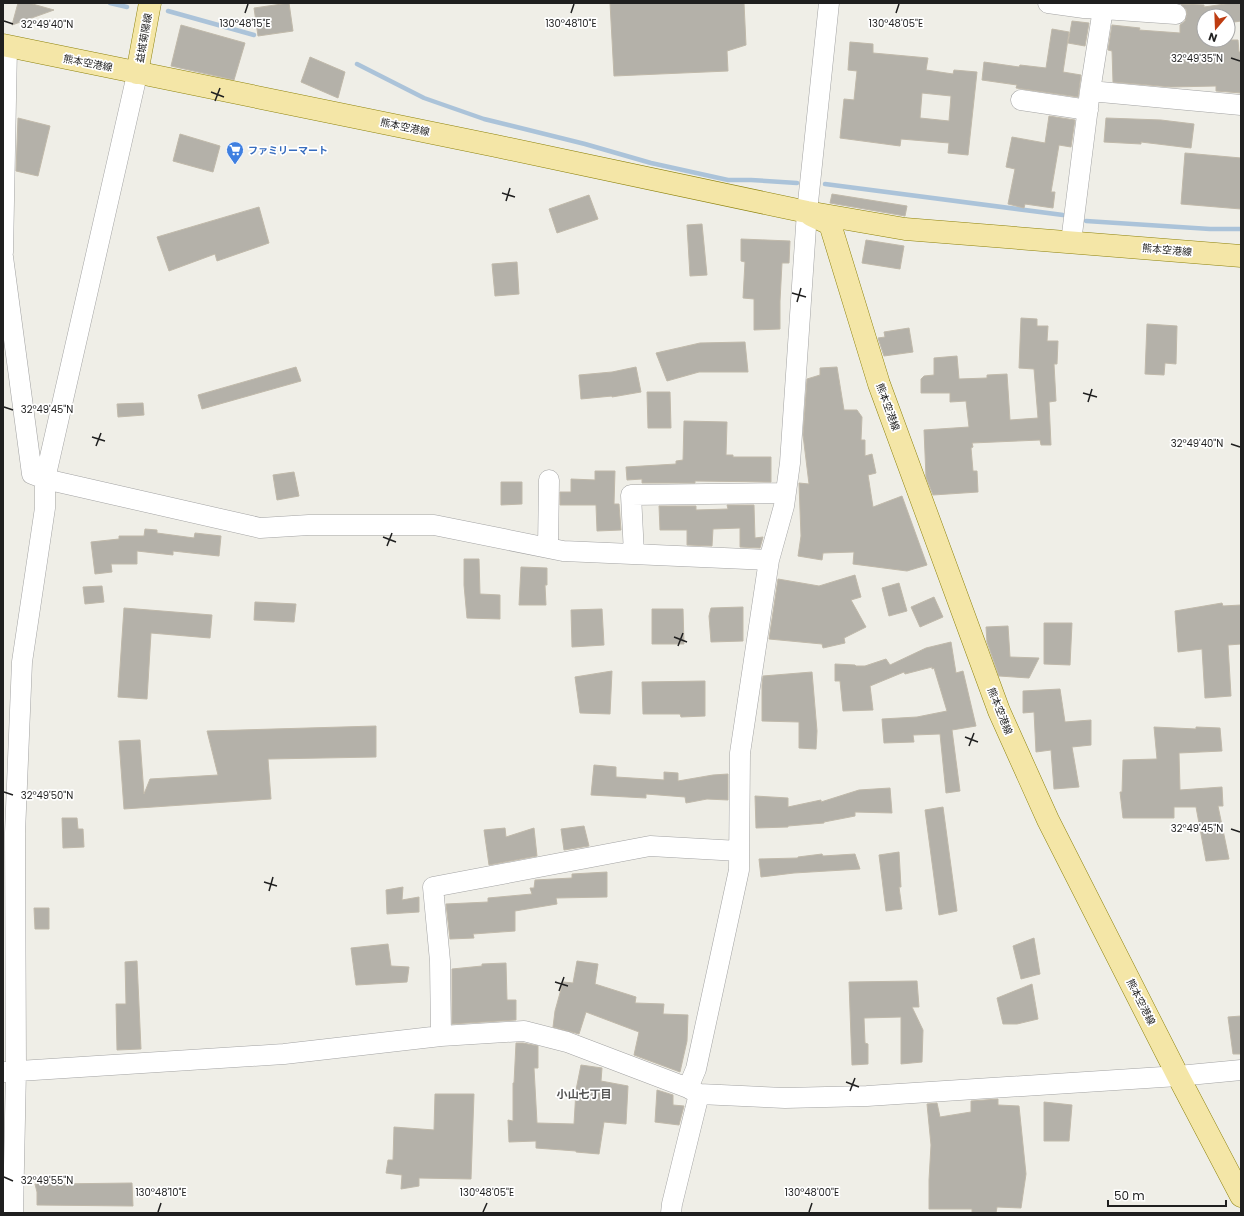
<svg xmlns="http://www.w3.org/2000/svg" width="1244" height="1216" font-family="Poppins,'Noto Sans JP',sans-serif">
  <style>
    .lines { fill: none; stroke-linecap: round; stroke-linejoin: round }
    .stream { stroke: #abc3d9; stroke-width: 4.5 }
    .building { fill: #b4b1a9; stroke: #c0b9aa; fill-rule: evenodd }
    .minor-casing { stroke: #a3a3a3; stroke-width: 21 }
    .major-casing { stroke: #8e830d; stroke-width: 23 }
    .minor { stroke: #fff; stroke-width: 20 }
    .major { stroke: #f4e6a7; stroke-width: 22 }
    .ticks { fill: none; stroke: #1f1f1f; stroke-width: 1.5 }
    .labels { text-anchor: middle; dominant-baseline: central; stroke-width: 3.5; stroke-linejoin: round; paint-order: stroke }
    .street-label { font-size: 10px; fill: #1f1f1f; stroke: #fff }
    .shop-label { font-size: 10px; font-weight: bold; fill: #366cbe; stroke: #fff; text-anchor: start }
    .neighbourhood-label { font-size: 11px; font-weight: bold; fill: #525252; stroke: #fff }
    .ticks-label { font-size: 10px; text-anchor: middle; fill: #1f1f1f; stroke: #fff; stroke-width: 3.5; stroke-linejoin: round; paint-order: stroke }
  </style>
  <rect width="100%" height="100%" fill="#efeee7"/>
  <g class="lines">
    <!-- stream -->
    <path class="stream" d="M110 3 127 7
      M168 11 254 35
      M357 64 424 98 484 119 585 144 651 163 728 180H751L797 183
      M825 184 1063 215
      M1086 221 1210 229H1241"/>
  </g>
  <!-- building -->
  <path class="building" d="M18 3H29L54 10 12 25Z
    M289 3 293 31 258 36 254 8Z
    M610 3H744L746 45 727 51 728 71 614 76Z
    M1232 3H1241V21L1228 23V16H1204V40H1238L1239 52H1241V93L1216 91V86L1171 87 1113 82 1112 51 1108 50 1112 25 1140 28 1139 30 1180 33V25L1185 21 1187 14 1186 9 1181 4 1204 5V7Z
    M1072 21 1089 23 1085 46 1068 43Z
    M181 25 245 43 234 80 171 66Z
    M1052 29 1069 32 1063 72 1081 75 1078 97 1016 88 1017 85 982 80 984 62 1019 67 1020 65 1046 68Z
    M850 42 873 44V53L928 58 926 70 953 74 954 70 977 72 968 155 948 153 949 143 901 139 900 146 840 138 844 99 854 100 857 71 848 70ZM922 93 951 96 949 121 920 118Z
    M310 57 345 72 338 98 301 82Z
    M1049 116 1075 120 1071 147 1059 145 1051 192H1055L1053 208 1025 204 1024 208 1008 204 1015 169 1006 167 1012 137 1045 143Z
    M18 118 50 126 38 176 16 171Z
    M1106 118 1161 120 1194 124 1191 148 1141 142V144L1104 142Z
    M180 134 220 146 213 172 173 161Z
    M1185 153 1241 158V209L1181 204Z
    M832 194 907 206 905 216 830 203Z
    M589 195 598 219 557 233 549 209Z
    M259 207 269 243 217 261 215 254 169 271 157 237Z
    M702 224 707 275 690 276 687 225Z
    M741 239 790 241 789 263H782L780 301V329L754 330V299L743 298 745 262 741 261Z
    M866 240 904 246 900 269 862 263Z
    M517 262 519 294 495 296 492 264Z
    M1021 318 1037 319V326H1048L1047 341H1058L1057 364H1054L1056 401 1049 402 1051 445H1041L1040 440 972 443 973 447 971 448 973 471H977L978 492 933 495 926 477 924 430 969 427 966 401 950 402V393H921V379L924 376 934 375V358L957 356 959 379 987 378V375L1007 374 1010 420 1038 418 1034 369 1019 368Z
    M1147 324 1177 326 1176 364 1165 363 1164 375 1145 374Z
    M909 328 913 352 884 356 878 338 885 337 884 332Z
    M745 342 748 372H699L667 381 656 353 700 343Z
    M296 367 301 381 202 409 198 395Z
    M636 367 641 392 612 397V396L581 399 579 375 612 372Z
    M837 367 844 410H857L862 417 861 440H865V456L872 454 876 473 868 475 873 507 902 496 927 565 907 571 853 564 854 552 823 553 822 560 798 556 801 536 799 483 809 484 803 435 807 379 820 375V368Z
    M647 392H670L671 428H648Z
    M143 403 144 415 118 417 117 404Z
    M684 421 727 422 726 455H733V457H771V482L695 481V483H642V479L627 480 626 467 676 464V461L683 460Z
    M595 471H615L614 504H619L621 530 597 531 596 505H560V492H571V479L595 480Z
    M294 472 299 496 277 500 273 475Z
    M501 482H522V504L501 505Z
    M727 505H754L755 538 763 537 760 548 740 547V528L713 529 712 546 687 545V530H660L659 506H696V510L728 509Z
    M145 529 157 530V533L194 538 195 533 221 536 219 556 173 551V555L137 551V564H111L112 572 95 574 91 542 119 539V536H144Z
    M464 559H479L480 594 500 595V619L467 618 464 585Z
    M521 567 547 568V585H545L546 605H519Z
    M855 575 861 597 851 600 866 627 844 638 845 643 823 648 822 644 769 639 778 579 819 586Z
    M899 583 907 611 889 616 882 588Z
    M102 586 104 602 85 604 83 587Z
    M934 597 943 617 920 627 911 607Z
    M255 602 296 604 294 622 254 620Z
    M1222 603 1223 606 1241 605V644L1228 645 1231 696 1205 698 1202 649 1178 652 1175 611Z
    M743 607V641L711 642 709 616 711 608Z
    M124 608 212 615 210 638 151 633 147 699 118 697Z
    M602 609 604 645 572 647 571 610Z
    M652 609H683L684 644H652Z
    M1044 623H1072L1070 665 1044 664Z
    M1008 626 1010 657 1039 658 1029 678 999 676 987 642 986 627Z
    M951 642 956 673 963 671 976 726 952 730 960 791 946 793 940 734 913 735 914 742 884 743 882 719 917 717 947 711 934 668 932 669V667L905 674 904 672 870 686 873 710 843 711 840 681H835V664L855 665 856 666H865L886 659 890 665 926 648Z
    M612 671 610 714 580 713 575 677Z
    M812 672 817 731 816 749 799 748V722L762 721V685L763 676Z
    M705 681V716L681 717 680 714H643L642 682Z
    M1060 689 1065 722 1091 720V745L1072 747 1079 787 1054 789 1051 750 1036 752 1034 712 1023 713V691Z
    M376 726V757L268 759 271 799 124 809 119 741 140 740 144 794 150 779 218 775 207 731Z
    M1154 727 1196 729V727L1220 728 1222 751 1179 753 1180 790 1222 787 1223 806H1218L1229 859 1206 861 1196 807H1174V818H1123L1120 792H1122L1123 760 1157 759Z
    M594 765 616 767V777L664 780V772L678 773V781L713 775 728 774V800L707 799 686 803 685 797 646 794V798L591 795Z
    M890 788 892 813 855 812V816L824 822V823L788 826V827L756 828 755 796 788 798V807L821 800V802L859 790Z
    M943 807 957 911 939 915 925 810Z
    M62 818H77L78 829H83L84 847 63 848Z
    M584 826 589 846 564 850 561 829Z
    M505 828 506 837 534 828 537 856 489 865 484 830Z
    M899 852 901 887H899L902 909 886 911 879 855Z
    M822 854 823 856 855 854 860 869 794 873 761 877 759 859 798 858V857Z
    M607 872V897L556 898 557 904 515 911V931L473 934 474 938 450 939 446 904 488 902V898L532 894 530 888H534L535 880 572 878V874Z
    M403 887 402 900 419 897V912L387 914 386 890Z
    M34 908H49V929H35Z
    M1034 938 1040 974 1021 979 1013 946Z
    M388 944 391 966 409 967 407 982 356 985 351 948Z
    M137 961 141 1049 117 1050 116 1004H126L125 962Z
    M577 961 598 964 595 984 636 997 635 1003 664 1004 663 1014 688 1015 687 1041 680 1072 634 1055 639 1032 586 1012 579 1034 553 1027 555 1011 563 982 573 983Z
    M506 963 507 1000H516V1020L452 1024V969L482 966V964Z
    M917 981 919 1007H912L923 1030 922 1062 901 1064V1017L864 1018 865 1043 868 1044V1064L852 1065 849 982Z
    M1032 984 1038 1019 1017 1024H1003L997 998Z
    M1241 1016V1054H1233L1228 1017Z
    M516 1043H523L538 1046V1068H534L537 1123 574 1124 576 1090 581 1065 602 1068 601 1081 628 1086 626 1124 604 1122 599 1154 576 1152V1151L536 1148V1141L509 1142 508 1120 513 1121V1083H514Z
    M657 1090 673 1095V1105L684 1106 679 1125 655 1122Z
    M435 1094H474L471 1179 419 1178V1186L401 1189 402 1175 386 1173 388 1160H393L394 1127 434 1130Z
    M998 1099V1105L1019 1106 1026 1174 1021 1208 997 1207 996 1213H972V1209H929V1180L931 1145 927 1104 937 1103 940 1117 971 1112V1101Z
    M1044 1102 1072 1105 1069 1141H1044Z
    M37 1180H53V1184L132 1183 133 1206 37 1205V1192L35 1184H37Z"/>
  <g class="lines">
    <!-- minor casing -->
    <g class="minor-casing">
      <path id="minor" d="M1048 3 1084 8 1103 9 1105 3
        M1090 91 1241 105
        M1021 100 1088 110
        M1071 242 1090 91 1103 9 1176 14
        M3 252 7 47
        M3 257 32 474 45 479 260 528 309 525H434L563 551 769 560
        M548 548 549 480
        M634 554 631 495 786 493
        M441 1036 440 961 433 887 650 846 739 851
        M3 1072 284 1054 441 1036 524 1031 567 1042 688 1088 699 1094 785 1098 867 1096 1178 1076 1241 1070
        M688 1088 696 1069 739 870 740 753 769 560 784 506 790 463 807 212 829 3
        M13 1213 16 1070 15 833 22 662 45 508V479L136 79
        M671 1213 672 1204 699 1094"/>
    </g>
    <!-- major casing -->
    <g class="major-casing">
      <path id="major" d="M3 45 496 146 807 212 905 229 1241 256
        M137 73 150 3
        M811 215 830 224 879 384 999 711 1048 820 1178 1076 1241 1196"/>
    </g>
    <!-- minor -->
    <use href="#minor" class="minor"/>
    <!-- major -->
    <use href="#major" class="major"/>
  </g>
  <!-- ticks -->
  <path class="ticks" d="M245 13 248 4M571 13 574 4M896 13 899 4M4 21 13 24M1231 58 1240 61M211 92 224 97M215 101 220 88M502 193 515 197M506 201 510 188M792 293 806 297M797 302 801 288M1083 393 1097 397M1088 402 1092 389M4 407 13 410M92 437 105 441M1231 444 1240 447M96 446 101 433M383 537 396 542M387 546 392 533M674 637 687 642M678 646 683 633M965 737 978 742M969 746 974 733M4 792 13 795M1231 829 1240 832M264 882 277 886M269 891 273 877M555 982 568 986M559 991 564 977M846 1082 859 1087M850 1091 855 1078M4 1177 13 1181M158 1212 161 1203M483 1212 487 1203M809 1212 812 1203"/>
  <!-- icons -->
  <defs>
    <g id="supermarket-pin" transform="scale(0.9)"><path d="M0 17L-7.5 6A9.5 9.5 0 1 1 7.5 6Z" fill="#3f7fe0" stroke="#fff"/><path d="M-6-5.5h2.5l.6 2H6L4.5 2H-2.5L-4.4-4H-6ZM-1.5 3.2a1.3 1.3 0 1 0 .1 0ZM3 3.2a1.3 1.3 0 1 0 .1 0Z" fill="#fff"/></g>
  </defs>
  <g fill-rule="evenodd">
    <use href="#supermarket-pin" x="235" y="150"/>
  </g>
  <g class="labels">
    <!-- street labels -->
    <g class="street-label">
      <text transform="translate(144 38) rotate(-80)">益城菊陽線</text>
      <text transform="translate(88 63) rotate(11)">熊本空港線</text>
      <text transform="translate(405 127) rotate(12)">熊本空港線</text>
      <text transform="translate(1167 250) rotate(5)">熊本空港線</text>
      <text transform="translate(888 407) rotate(70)">熊本空港線</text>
      <text transform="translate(1000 711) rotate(68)">熊本空港線</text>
      <text transform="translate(1141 1002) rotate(63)">熊本空港線</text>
    </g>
    <!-- shop labels -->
    <g class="shop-label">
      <text x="248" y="150">ファミリーマート</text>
    </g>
    <!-- neighbourhood labels -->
    <g class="neighbourhood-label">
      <text x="584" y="1094">小山七丁目</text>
    </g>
  </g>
  <g class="ticks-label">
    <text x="245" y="27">130°48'15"E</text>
    <text x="571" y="27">130°48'10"E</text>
    <text x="896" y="27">130°48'05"E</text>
    <text x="47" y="28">32°49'40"N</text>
    <text x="1197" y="62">32°49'35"N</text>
    <text x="47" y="413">32°49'45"N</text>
    <text x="1197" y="447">32°49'40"N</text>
    <text x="47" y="799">32°49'50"N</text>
    <text x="1197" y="832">32°49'45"N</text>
    <text x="47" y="1184">32°49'55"N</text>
    <text x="161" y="1196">130°48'10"E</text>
    <text x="487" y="1196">130°48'05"E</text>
    <text x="812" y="1196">130°48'00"E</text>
  </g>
  <!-- border -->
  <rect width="1244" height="1216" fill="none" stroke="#1f1f1f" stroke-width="8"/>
  <!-- north arrow -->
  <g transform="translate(1216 28) rotate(199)"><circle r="19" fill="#ffffff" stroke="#a5a5a5"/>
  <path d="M0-3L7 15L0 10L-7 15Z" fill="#be3c11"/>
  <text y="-6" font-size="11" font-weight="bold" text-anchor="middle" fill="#1f1f1f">N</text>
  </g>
  <!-- scale -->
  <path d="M1108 1200v6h118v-6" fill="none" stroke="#1f1f1f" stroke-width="2"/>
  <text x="1114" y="1200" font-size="12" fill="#1f1f1f" stroke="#ffffff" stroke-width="3" paint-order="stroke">50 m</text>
</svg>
